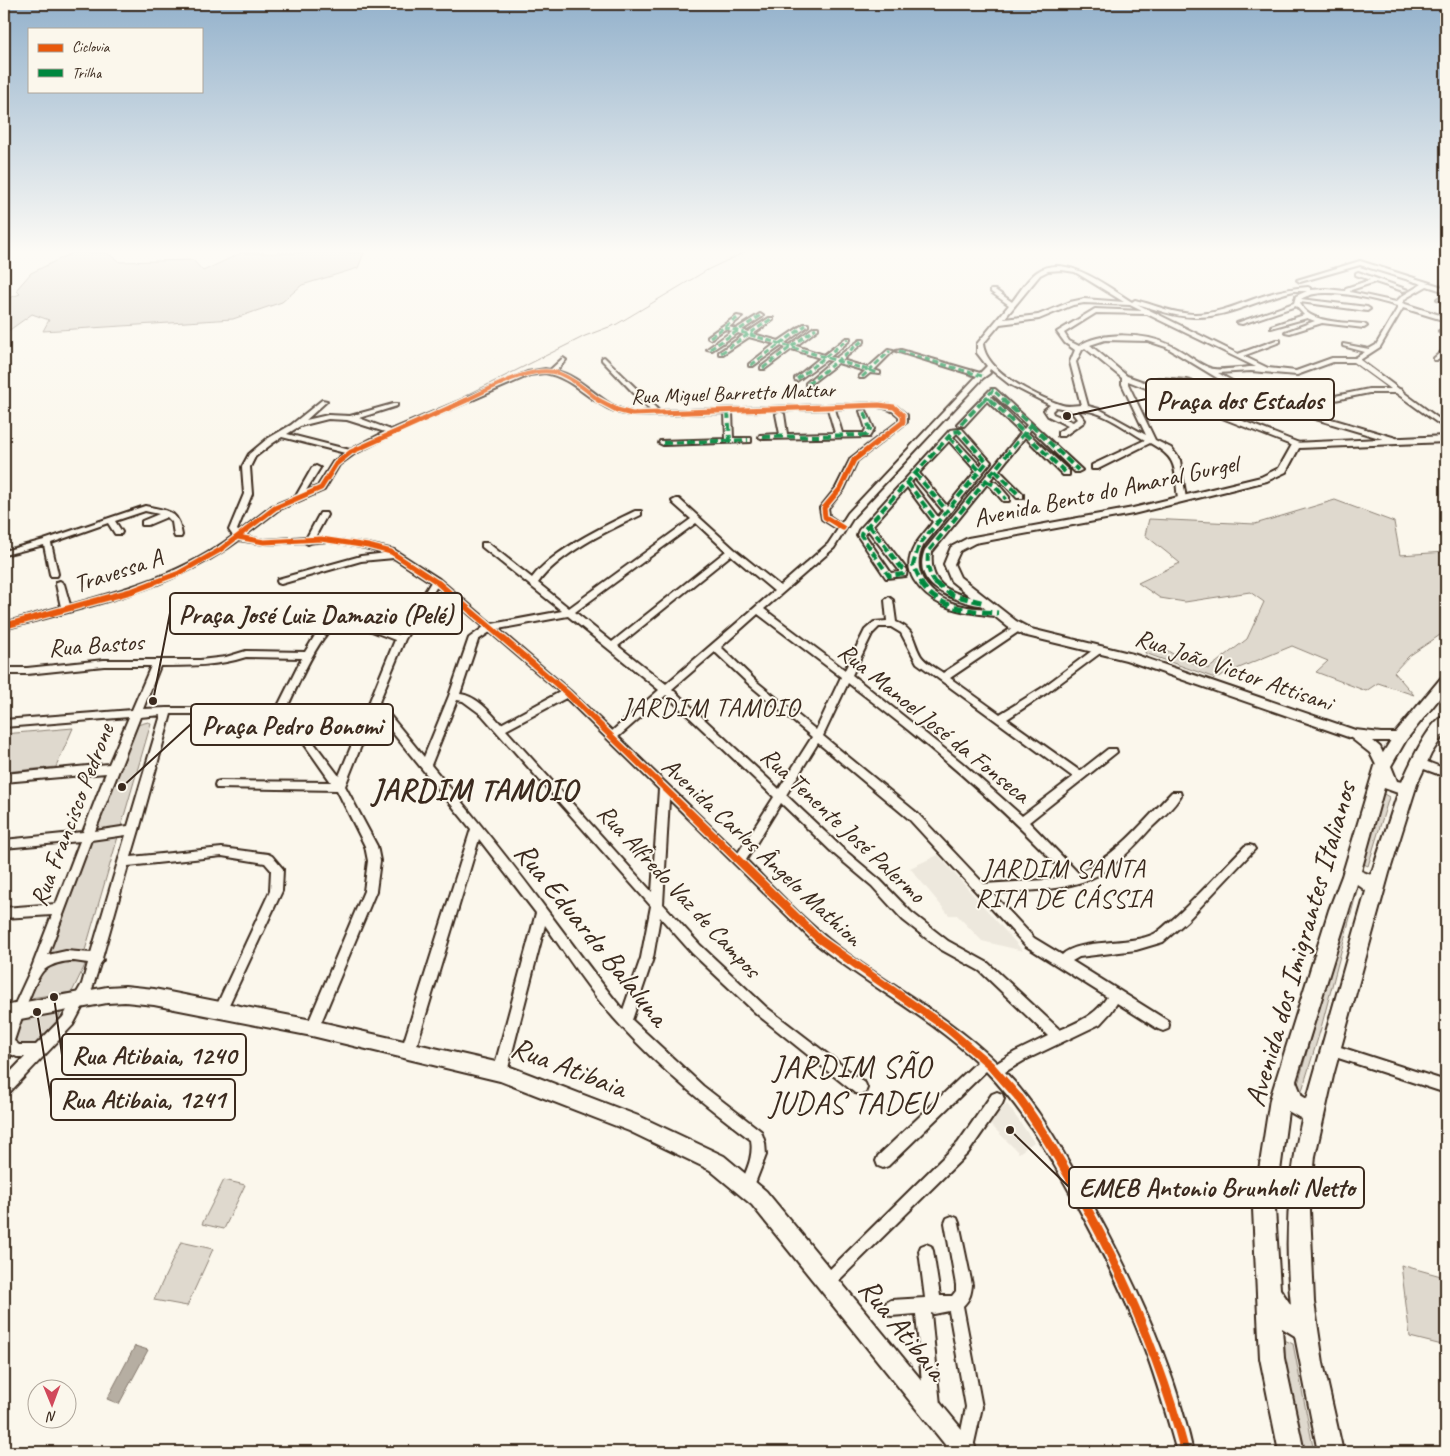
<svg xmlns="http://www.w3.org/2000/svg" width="1450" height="1456" font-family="Caveat,sans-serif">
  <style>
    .built { fill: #ede8dd }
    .green { fill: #dfd9ce; stroke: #8d8276 }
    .water { fill: #b6aea2; stroke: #85796d }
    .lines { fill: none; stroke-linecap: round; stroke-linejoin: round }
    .stream { stroke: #85796d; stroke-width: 1 }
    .minor-casing { stroke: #3b2a1e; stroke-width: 4 }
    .tertiary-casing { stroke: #3b2a1e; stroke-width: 4 }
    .secondary-casing { stroke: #3b2a1e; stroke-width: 4 }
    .primary-casing { stroke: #3b2a1e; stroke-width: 4 }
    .minor { fill: #fbf7ec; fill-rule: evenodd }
    .tertiary { fill: #fbf7ec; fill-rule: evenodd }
    .secondary { fill: #fbf7ec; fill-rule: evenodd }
    .primary { fill: #fbf7ec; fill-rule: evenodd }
    .quiet-far2 { stroke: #00873e; stroke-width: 3; stroke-dasharray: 6 3; stroke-linecap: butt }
    .quiet-far1 { stroke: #00873e; stroke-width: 4; stroke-dasharray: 8 4; stroke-linecap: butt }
    .quiet { stroke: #00873e; stroke-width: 5; stroke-dasharray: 9 5; stroke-linecap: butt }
    .cycleway-far4-casing { stroke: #fbf7ec; stroke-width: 5.5 }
    .cycleway-far3-casing { stroke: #fbf7ec; stroke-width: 8 }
    .cycleway-far2-casing { stroke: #fbf7ec; stroke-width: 9 }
    .cycleway-far1-casing { stroke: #fbf7ec; stroke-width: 11 }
    .cycleway-casing { stroke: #fbf7ec; stroke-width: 12 }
    .cycleway-far4 { stroke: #e8590c; stroke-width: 4 }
    .cycleway-far3 { stroke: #e8590c; stroke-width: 5 }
    .cycleway-far2 { stroke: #e8590c; stroke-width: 6 }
    .cycleway-far1 { stroke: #e8590c; stroke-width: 8 }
    .cycleway { stroke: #e8590c; stroke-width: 9 }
    .labels { text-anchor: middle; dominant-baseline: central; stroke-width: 4; stroke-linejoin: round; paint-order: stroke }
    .far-street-label { font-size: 21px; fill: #3b2a1e; stroke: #fbf7ec }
    .street-label { font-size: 25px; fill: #3b2a1e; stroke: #fbf7ec }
    .neighbourhood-label { font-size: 26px; letter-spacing: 1px; fill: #3b2a1e; stroke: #fbf7ec }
    .district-label { font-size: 30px; font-weight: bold; letter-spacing: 1px; fill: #3b2a1e; stroke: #fbf7ec }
    .near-street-label { font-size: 30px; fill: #3b2a1e; stroke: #fbf7ec }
    .near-neighbourhood-label { font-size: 31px; letter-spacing: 1px; fill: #3b2a1e; stroke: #fbf7ec }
    .leader { fill: none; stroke: #3b2a1e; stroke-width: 2 }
    .callout-dot { fill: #3b2a1e; stroke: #fbf7ec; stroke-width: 2 }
    .callout { fill: #fbf7ec; stroke: #3b2a1e; stroke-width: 2 }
    .callout-label { font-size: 26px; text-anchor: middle; font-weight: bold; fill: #3b2a1e }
  </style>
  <rect width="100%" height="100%" fill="#fbf7ec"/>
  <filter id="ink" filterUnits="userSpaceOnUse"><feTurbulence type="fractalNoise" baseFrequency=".02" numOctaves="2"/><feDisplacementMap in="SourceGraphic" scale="10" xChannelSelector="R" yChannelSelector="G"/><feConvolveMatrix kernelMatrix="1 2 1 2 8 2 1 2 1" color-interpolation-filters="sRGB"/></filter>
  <g filter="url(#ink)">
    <!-- built -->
    <path class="built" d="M938 855 1023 951 982 941 957 915H949L910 868Z
      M1007 1104 1034 1142 1019 1153 989 1123 994 1114Z"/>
    <!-- green -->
    <path class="green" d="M72 253H107L120 262 193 260 203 271 241 253H364L358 268 302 285 282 302 233 319 43 331 49 320 32 314 4 334V300L20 294 16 290 31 273Z
      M1335 500 1394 522 1400 555 1446 552V631L1409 656 1394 672 1414 695 1378 683 1366 691 1316 672 1328 661 1292 646 1215 678 1145 653 1150 640 1173 654 1208 669 1247 639 1264 602 1250 592 1185 602 1160 598 1138 583 1180 563 1145 535 1149 519 1255 524Z
      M148 722 151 723 84 954 45 957 137 725Z
      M73 728 56 767 4 772V734Z
      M1382 793 1389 797 1368 866 1362 863Z
      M1353 885 1358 887 1321 1028 1300 1097 1295 1095Z
      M56 961H82L85 965 72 992 30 998 44 966Z
      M62 1009C50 1041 49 1044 14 1047L13 1035 20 1017Z
      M224 1180 245 1185 224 1229 202 1224Z
      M181 1242 213 1249 187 1306 154 1300Z
      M1401 1265 1441 1276 1446 1309V1346L1410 1337Z
      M1278 1337 1293 1344 1314 1452H1302Z"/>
    <!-- water -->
    <path class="water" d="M135 1346 148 1350 119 1404 107 1399Z"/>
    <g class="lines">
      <!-- stream -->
      <path class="stream" d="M463 397 585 336 617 324 709 269 743 253"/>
      <!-- minor casing -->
      <g class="minor-casing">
        <path id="minor" d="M1360 261 1446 288V292L1427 286 1406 298 1402 303 1446 317V321L1403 308 1380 347 1360 360 1399 389 1402 390 1403 392 1446 424V429L1396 393H1369L1335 400 1270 401 1396 438 1397 440 1393 442 1255 401C1219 400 1188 375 1151 385L1299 443 1300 445 1296 447 1128 381V384L1155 440 1171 448 1180 460 1186 499 1182 501 1178 499C1174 468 1179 459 1150 443L1098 469H1092V465L1145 440C1124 428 1101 409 1077 410L1085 420 1084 422 1064 436H1058V432L1068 426 1048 416 1044 410 1050 405 1009 384 990 369 989 371 990 373 983 378 854 516 834 548 764 609 845 670 865 630 874 622 887 621 885 600 889 597 893 600 896 622C916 630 912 641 921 656 926 663 936 668 943 673L1015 626H1021L1023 628 1021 630 950 678 1000 714 1042 688 1097 647H1103L1105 649 1103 651 1048 692 1007 719 1080 771 1108 749H1116L1117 752 1029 822 1078 873C1117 856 1143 822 1172 792H1180L1181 795C1174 808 1160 819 1150 829 1135 846 1118 864 1098 875 1066 892 1027 890 992 893L1034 938 1062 955C1079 938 1129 946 1154 934 1160 931 1166 924 1172 920 1198 897 1221 870 1245 846L1249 845 1253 846 1255 849 1187 921 1163 942 1136 950 1079 957 1072 961 1168 1021 1169 1025 1168 1029 1163 1031 1158 1029 1117 1003 1111 1012 1100 1024 1025 1060 1005 1072C1036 1104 1059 1144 1080 1182 1128 1267 1172 1357 1193 1452H1177C1167 1417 1157 1381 1144 1347 1125 1295 1099 1245 1072 1196 1047 1151 1022 1108 986 1071L888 1166 883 1168 878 1166 876 1161 878 1156 977 1062C928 1016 867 985 815 943L669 799 663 904 700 945 766 1007 865 1083 867 1088 865 1093 860 1094 855 1093 758 1015 692 953 660 917 653 958 632 1020 703 1086 761 1131 765 1143 766 1155 752 1191 747 1193 742 1191 740 1186C746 1171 754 1157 751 1140 705 1105 660 1069 621 1026 592 995 569 959 545 925L507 1072 505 1076 500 1078 495 1076 493 1072 536 913 479 839 415 1051 413 1055 408 1057 403 1055 401 1051 471 829 375 711 345 786 377 846 380 861 376 891 317 1032 312 1034 307 1032 306 1028 364 891 368 861 365 846 337 790 216 788 215 785 216 782 220 781 331 782 286 718 278 714H171L139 830 131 857 222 848 268 854 272 856 283 869 282 891 225 1013 221 1015 217 1013 215 1009 270 891 271 870 265 863 222 856 128 866 102 958 103 960 100 964 92 989 73 1025 9 1093 4 1094V1079L25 1057H17L11 1054 9 1060 4 1062V1033L8 1019 32 967 52 915 4 918V908L56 904 80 841 4 848V840L83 832 106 773 4 782V774L109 764 129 717 4 727V720L132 710 151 666H104L27 674H4V668H27L104 660H200L226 657 246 651 305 652C312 641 320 624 332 618 348 610 382 628 398 635L431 582 394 558 361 561 281 584 278 583 277 581 278 579 361 556 387 553C368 549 324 537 308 544L304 542 264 544 239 540C171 591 84 607 4 629V623L61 607 56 584 57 582 60 581 64 584 70 605C128 589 184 573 233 536L229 530 244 494 242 467 249 454 267 439 291 425 322 400 327 401 306 420 328 415 350 416 393 404H397V406L359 418 391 430 527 372 545 369 550 370 563 358 566 360 556 371C585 377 602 408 632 412 638 413 645 411 651 411L602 360V358L604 357 659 411 879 403 896 406 907 415V422L857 461 844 489 828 508 829 516 841 524 848 513 977 376 896 351 901 350 980 373 987 366 977 353V344L1009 305 991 292V290H995L1012 302C1019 293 1027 279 1037 272 1065 252 1109 288 1132 302L1135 300C1155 305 1175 314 1195 314 1220 314 1243 302 1266 295 1280 290 1294 288 1308 287L1310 288V290L1326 289 1345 291 1346 288 1370 280 1356 275V273L1358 272 1408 290 1403 291 1375 282 1351 290 1350 292 1396 302 1402 296 1422 284 1360 265 1300 282 1297 280ZM1062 270 1075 272 1124 302 1084 299 1070 302 1038 315 1004 319 1040 275 1048 271ZM1294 291H1307L1296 296 1294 303 1237 323 1242 324 1296 306 1304 315 1271 326V328L1307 318 1315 321 1285 332 1290 333 1322 323 1364 328 1367 326 1364 324C1346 322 1306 324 1300 302L1367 311 1370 309 1367 307 1301 299C1322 285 1373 299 1397 306V309L1376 345 1369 349 1343 344V346L1365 352 1355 358H1332L1296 371 1268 368 1243 356 1280 342V340H1276L1238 354 1137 304C1156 309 1174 317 1194 317 1229 318 1261 298 1294 291ZM1084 303 1130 305 1142 311 1095 309 1057 332 1065 343 1075 350 1070 362 1081 405C1075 405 1068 407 1062 405 1038 397 986 373 983 344L1000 324 1039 319 1073 305ZM1096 313 1147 314 1256 367C1244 366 1219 372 1210 368 1196 363 1184 351 1170 345 1146 333 1100 331 1079 346L1069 341 1064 333ZM1105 340 1148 341 1166 347 1247 396 1186 380 1159 378 1144 382 1127 376 1090 345ZM1085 348 1122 378V384L1146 435 1099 409 1088 406 1076 362 1082 350ZM1333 362H1354L1391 389H1369L1335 396 1268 397 1265 400 1218 373 1251 371 1297 375ZM545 373C573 378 588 401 614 411 631 418 650 415 667 415 686 414 705 413 725 413L726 439 660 441 659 443 663 445 751 442V438H733L732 412 828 409 835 433 787 434 784 414 780 412 776 414 780 434 760 435 759 437 763 439 869 437 874 429 866 410 860 411 866 429 864 433H842L835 409C856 408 884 401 899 416V421L851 458 836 488 820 508 822 519 838 529 828 544 780 586 734 549 679 499H676L672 501 673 503 691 519 569 608 538 583C558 554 609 530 641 515V511H635C604 526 552 551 532 578L488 543H482V547L562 611 492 624 439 579 394 550 368 544 315 537 327 515 326 513H320L307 537 264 540 244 536 278 510 324 490 339 465 354 454 394 434 530 375ZM1056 407 1070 410 1077 419 1073 422 1053 414 1052 411ZM328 419 347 420 385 432 350 450 287 434 300 426ZM282 437 345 453 333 462 318 486 305 492 320 468 316 466 312 468 296 496 272 506 239 532 237 530 252 494 250 467 255 457 273 443ZM696 523 726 551 612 642 575 612ZM731 555 774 591 666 684 618 646ZM437 586 484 627 469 638 449 696 424 757 379 702 405 639ZM758 614 841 677 816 730 757 682 721 647ZM568 616 659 690 612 731 570 691 498 629ZM341 622H348L395 640 339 776 292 714 286 710C296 690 321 628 341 622ZM879 627H891L901 633 917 663 1073 777 1022 816 961 762 852 675 872 634ZM490 632 560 692 501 724C490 712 477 696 460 694L478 640ZM715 652 751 686 812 737 779 789 672 689ZM246 657 302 658 277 708H167L143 709 160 666C190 666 218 666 246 657ZM848 683C926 742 1000 804 1067 876L1045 880 984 884 917 813 823 736ZM666 695 774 797 738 853 618 737ZM566 698 659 789 652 892 506 730ZM457 700 463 701 482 715 651 906 641 958 623 1010C596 977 572 943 546 909 510 860 471 813 431 765ZM161 715 128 826 95 831 140 717ZM818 743 909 819 1026 946 1107 997C1095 1016 1080 1021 1060 1030L988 963 948 941 911 912 880 880 842 848 786 795ZM781 803 834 854 872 886 903 920 940 949 980 971 1048 1036 1015 1052 997 1063C949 1016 890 986 837 946 804 921 775 889 746 860ZM126 835 91 953 66 951 48 955 91 840ZM74 961 88 963 82 984 63 1017 36 1045H19L14 1041C18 1028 35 977 44 970 53 963 63 961 74 961Z
          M1440 297 1446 299V303L1437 299Z
          M760 314 763 316 762 317 742 330 748 332 769 318H773V320L753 334 779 341 804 324H808V326L785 343 790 345 814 327H818V329L796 346 824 355 846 338H850V340L830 357 836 358 860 340H864V342L842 360 868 368 888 350 893 351 874 370 880 372V374L870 373 864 378H860L859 377 865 371 838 363 808 386 806 385V383L832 361 826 360 797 381 795 380V378L820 358 792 349 765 369H761V367L786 348 781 346 753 366H749V364L775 344 749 337 723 354H719V352L744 335 738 333 712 350 707 349 732 331 725 329 710 339 708 338V336L737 316 742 317 729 327 736 329Z
          M1446 329V339L1444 338 1439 331Z
          M1446 348V353L1438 360H1434V358Z
          M991 389H995L1082 470 1078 472H1075L1031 429 1028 433 1069 471V475H1063L1025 437 999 470 1023 494V498H1017L995 474 990 480 997 483 1009 497V501H1003L991 487 987 484 932 552C928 592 958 594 988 601L989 603 985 606C958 602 910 588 925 550L1021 433 987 401 964 426 957 424ZM993 394 1027 425 1024 429 991 397Z
          M959 429H962L991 462 923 546C908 576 934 600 963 606 975 609 989 608 1001 611L1002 613C997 618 988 615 980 614 953 611 929 604 914 580 910 573 908 566 910 558 913 544 925 533 933 522L907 487 873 525 907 570 906 576 886 578 857 535 859 530 950 430ZM957 433 983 462 980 466 953 437ZM949 441 976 471 947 506 919 473ZM915 478 943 511 938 517 911 482ZM868 530 899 570V572L891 573 865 535Z
          M145 506C168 511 178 509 182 535L181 537H175L174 535 172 522 167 517 148 525H142V521L159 514 145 511 115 521 122 532 121 534H115L108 523 51 543 58 574 57 576H51L50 574 44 545 4 555V551L44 540Z
          M1417 758 1446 769V777L1413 765 1412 762 1413 759Z
          M1331 1044 1446 1081V1093L1326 1054 1324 1050 1326 1046Z
          M997 1092 1002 1094 1004 1099 1002 1104 968 1153 831 1288 826 1291 821 1288 818 1283 821 1278 958 1143 992 1094Z
          M952 1216 957 1218 959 1223 972 1285C971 1294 970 1299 963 1306L982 1407 972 1452H958L957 1450 966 1407 949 1311 934 1314 931 1313 940 1405 938 1411 932 1413 926 1411 924 1405 916 1314 891 1316 886 1313 883 1308 886 1303 891 1300 925 1298 919 1251 921 1246 926 1244 931 1246 933 1251 940 1296H952L956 1291V1285L945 1223 947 1218Z"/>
      </g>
      <!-- tertiary casing -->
      <g class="tertiary-casing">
        <path id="tertiary" d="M1446 436V442L1299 448 1286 472 1267 481 1133 514 975 543 960 551 954 564 960 577 1016 621 1031 629 1133 654 1355 730 1381 733H1405L1407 736 1405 739 1401 741H1373L1380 747 1389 766 1388 769H1378L1370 753 1351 738 1126 660 1023 635 1008 627 951 581 944 564 951 547 968 538 1133 508 1261 477 1279 468 1293 443Z"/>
      </g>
      <!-- secondary casing -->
      <g class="secondary-casing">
        <path id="secondary" d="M125 986 154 989 312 1020 500 1063 641 1117 724 1156 766 1191 974 1444 977 1452H951L752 1205 710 1170 629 1131 500 1081 312 1036 154 1005 125 1002 107 1003 4 1022V1006L107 987Z"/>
      </g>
      <!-- primary casing -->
      <g class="primary-casing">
        <path id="primary" d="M1446 676V690L1406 740 1391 766 1397 781 1402 782C1409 766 1430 719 1446 715V731L1431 754 1417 784 1389 873 1333 1076 1315 1156 1310 1210 1314 1302 1323 1363 1343 1452H1318L1295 1336 1282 1328 1284 1358 1304 1452H1279L1260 1358 1253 1209 1270 1099 1329 910 1342 876 1375 766 1396 732 1441 678ZM1384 788 1398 793 1371 875 1361 871ZM1357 884 1366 891 1307 1099 1302 1096 1296 1081ZM1288 1111 1302 1119C1288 1180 1284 1242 1291 1305L1280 1289 1275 1209Z"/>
      </g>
      <!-- minor -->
      <use href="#minor" class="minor"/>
      <!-- tertiary -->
      <use href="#tertiary" class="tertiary"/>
      <!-- secondary -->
      <use href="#secondary" class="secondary"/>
      <!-- primary -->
      <use href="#primary" class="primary"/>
      <!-- quiet-far2 -->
      <path class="quiet-far2" d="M724 327 878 373
        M710 337 739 317
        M710 349 760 316
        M899 351 982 376
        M721 353 771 319
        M751 365 806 325
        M763 368 816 328
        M862 377 890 351
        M797 379 848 339
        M808 384 862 341
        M986 396 991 401
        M983 401 993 390 1005 401"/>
      <!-- quiet-far1 -->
      <path class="quiet-far1" d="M990 400 1066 473
        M728 411 730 441
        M961 424 984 400
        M1031 425 1078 470
        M763 437 866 435 870 429 864 411
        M949 437 980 471
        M663 443 748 440
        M995 470 1020 496
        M915 473 947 511
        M986 481 994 485 1006 499
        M907 482 938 523
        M869 525 903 570V574L889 576 861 535 862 532 953 432 959 431 987 462 919 545 913 565 922 584
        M936 584C928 574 927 565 928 552L1031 425 1003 400"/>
      <!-- quiet -->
      <path class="quiet" d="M921 583C937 609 971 611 998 613
        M935 583 952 595 985 603"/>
      <!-- cycleway-far4 casing -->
      <g class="cycleway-far4-casing">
        <path id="cycleway-far4" d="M464 401C489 390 531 364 558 373 574 379 587 391 600 401"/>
      </g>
      <!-- cycleway-far3 casing -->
      <g class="cycleway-far3-casing">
        <path id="cycleway-far3" d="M598 400 617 410 632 414 879 405 894 407 903 415V422L854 460 840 489 824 508 825 517 843 528
          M238 537 264 542 321 539 368 546 391 552 440 584
          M150 584 179 573 220 550 275 508 321 488 336 464 351 452 467 400"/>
      </g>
      <!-- cycleway-far2 casing -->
      <g class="cycleway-far2-casing">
        <path id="cycleway-far2" d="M438 583 567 693 690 813
          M4 626 132 591 153 583"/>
      </g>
      <!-- cycleway-far1 casing -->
      <g class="cycleway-far1-casing">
        <path id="cycleway-far1" d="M689 812 819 939 948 1029 990 1065 1020 1099"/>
      </g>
      <!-- cycleway casing -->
      <g class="cycleway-casing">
        <path id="cycleway" d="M1019 1098C1041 1128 1060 1160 1078 1192 1124 1275 1161 1360 1185 1452"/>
      </g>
      <!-- cycleway-far4 -->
      <use href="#cycleway-far4" class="cycleway-far4"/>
      <!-- cycleway-far3 -->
      <use href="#cycleway-far3" class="cycleway-far3"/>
      <!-- cycleway-far2 -->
      <use href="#cycleway-far2" class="cycleway-far2"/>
      <!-- cycleway-far1 -->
      <use href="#cycleway-far1" class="cycleway-far1"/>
      <!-- cycleway -->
      <use href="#cycleway" class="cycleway"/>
    </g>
  </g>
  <!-- sky -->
  <linearGradient id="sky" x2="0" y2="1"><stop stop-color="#94b2cc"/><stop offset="0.55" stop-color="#fdfbf6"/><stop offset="1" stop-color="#fdfbf6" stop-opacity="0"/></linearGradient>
  <rect width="1450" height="457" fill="url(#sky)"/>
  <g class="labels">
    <!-- far-street labels -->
    <g class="far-street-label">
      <text transform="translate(733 393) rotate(-2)">Rua Miguel Barretto Mattar</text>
    </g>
    <!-- street labels -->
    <g class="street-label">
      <text transform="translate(1106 491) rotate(-12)">Avenida Bento do Amaral Gurgel</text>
      <text transform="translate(118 571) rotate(-18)">Travessa A</text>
      <text transform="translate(96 645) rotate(-4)">Rua Bastos</text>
      <text transform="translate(1234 670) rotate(19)">Rua João Victor Attisani</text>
      <text transform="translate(934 723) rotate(39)">Rua Manoel José da Fonseca</text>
      <text transform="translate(72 815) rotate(-69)">Rua Francisco Pedrone</text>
      <text transform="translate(843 825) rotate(43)">Rua Tenente José Palermo</text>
      <text transform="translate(762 852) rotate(43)">Avenida Carlos Ângelo Mathion</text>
      <text transform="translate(679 891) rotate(47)">Rua Alfredo Vaz de Campos</text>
    </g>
    <!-- neighbourhood labels -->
    <g class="neighbourhood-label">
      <text x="711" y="707">JARDIM TAMOIO</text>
      <text x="1064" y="868">JARDIM SANTA<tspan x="1064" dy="30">RITA DE CÁSSIA</tspan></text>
    </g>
    <!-- district labels -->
    <g class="district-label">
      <text x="475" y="790">JARDIM TAMOIO</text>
    </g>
    <!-- near-street labels -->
    <g class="near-street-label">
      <text transform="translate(592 934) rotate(51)">Rua Eduardo Balaluna</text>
      <text transform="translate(1300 944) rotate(-74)">Avenida dos Imigrantes Italianos</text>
      <text transform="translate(569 1067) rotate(21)">Rua Atibaia</text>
      <text transform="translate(903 1329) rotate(51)">Rua Atibaia</text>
    </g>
    <!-- near-neighbourhood labels -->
    <g class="near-neighbourhood-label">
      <text x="852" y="1066">JARDIM SÃO<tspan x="852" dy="36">JUDAS TADEU</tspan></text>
    </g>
  </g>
  <!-- callouts -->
  <path class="leader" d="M1067 416L1146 399M153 701L170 613M122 787L191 724M54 997L62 1055M37 1012L51 1099M1010 1130L1069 1187"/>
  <g class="callout-dot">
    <circle cx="1067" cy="416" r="5"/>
    <circle cx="153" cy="701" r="5"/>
    <circle cx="122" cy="787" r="5"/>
    <circle cx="54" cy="997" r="5"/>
    <circle cx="37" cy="1012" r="5"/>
    <circle cx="1010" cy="1130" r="5"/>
  </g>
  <g class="callout">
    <rect x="1146" y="379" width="188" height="41" rx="5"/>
    <rect x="170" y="593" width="292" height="41" rx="5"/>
    <rect x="191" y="704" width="202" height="41" rx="5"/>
    <rect x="62" y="1034" width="184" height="41" rx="5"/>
    <rect x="51" y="1079" width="184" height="41" rx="5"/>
    <rect x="1069" y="1167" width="295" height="41" rx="5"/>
  </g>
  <g class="callout-label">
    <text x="1240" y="409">Praça dos Estados</text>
    <text x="316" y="623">Praça José Luiz Damazio (Pelé)</text>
    <text x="292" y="734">Praça Pedro Bonomi</text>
    <text x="154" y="1064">Rua Atibaia, 1240</text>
    <text x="143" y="1108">Rua Atibaia, 1241</text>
    <text x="1217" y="1196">EMEB Antonio Brunholi Netto</text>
  </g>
  <!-- margin -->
  <rect width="1450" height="1456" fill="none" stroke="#fbf7ec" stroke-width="20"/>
  <rect x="10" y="10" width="1430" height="1436" fill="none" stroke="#3b2a1e" stroke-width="2" filter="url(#ink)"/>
  <!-- legend -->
  <rect x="28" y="28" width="175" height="65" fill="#fbf7ec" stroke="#aea59a"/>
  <rect x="38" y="44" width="25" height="8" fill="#e8590c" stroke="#aea59a"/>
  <text x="72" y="52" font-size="15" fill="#3b2a1e">Ciclovia</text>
  <rect x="38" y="69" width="25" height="8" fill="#00873e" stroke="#aea59a"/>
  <text x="72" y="78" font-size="15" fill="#3b2a1e">Trilha</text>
  <!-- north arrow -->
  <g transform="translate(52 1404) rotate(179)"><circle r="24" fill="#fbf7ec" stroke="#aea59a"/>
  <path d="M0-4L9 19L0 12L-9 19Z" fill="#d1495b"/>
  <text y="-8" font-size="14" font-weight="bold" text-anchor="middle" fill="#3b2a1e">N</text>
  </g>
</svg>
